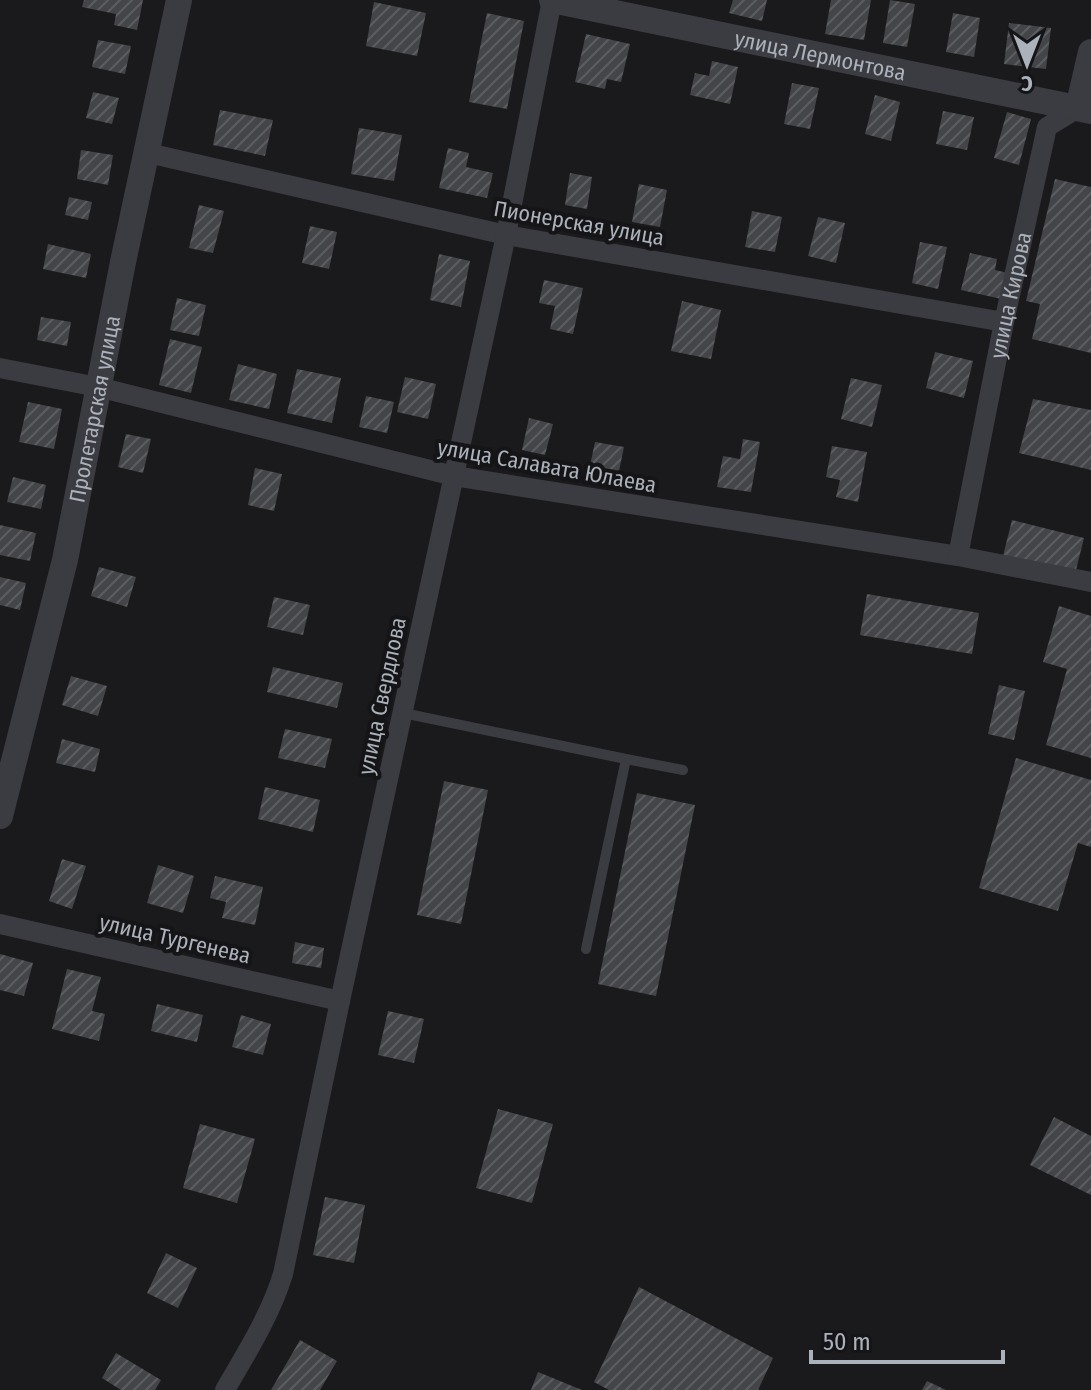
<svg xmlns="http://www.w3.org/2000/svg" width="1091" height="1390" font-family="'Fira Sans Condensed',sans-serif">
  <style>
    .building { fill: url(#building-hatch) }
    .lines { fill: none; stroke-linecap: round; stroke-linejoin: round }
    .service { stroke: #3b3c41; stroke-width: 10 }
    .minor { stroke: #3b3c41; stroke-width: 20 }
    .tertiary { stroke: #3b3c41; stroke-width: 26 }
    .labels { text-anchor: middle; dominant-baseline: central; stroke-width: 8; stroke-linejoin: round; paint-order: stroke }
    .street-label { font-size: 22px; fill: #acb2bb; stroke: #151517 }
  </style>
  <defs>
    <pattern id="building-hatch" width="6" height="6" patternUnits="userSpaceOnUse" patternTransform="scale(2)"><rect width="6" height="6" fill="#444549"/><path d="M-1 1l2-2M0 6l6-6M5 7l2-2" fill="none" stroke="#5c5d61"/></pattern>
  </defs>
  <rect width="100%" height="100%" fill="#1a1a1c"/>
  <!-- building -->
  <path class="building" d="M84 0H143L137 30 114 25 116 14 82 7Z
    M733 0H767L762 21 729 13Z
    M831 0H871L864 40 825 34Z
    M890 0 915 4 907 47 883 43Z
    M374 2 426 13 417 56 366 46Z
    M487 13 524 21 507 109 469 102Z
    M953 13 980 18 974 57 946 52Z
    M1009 23 1051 28 1046 69 1004 64Z
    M586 34 630 44 621 82 607 79 605 89 575 82Z
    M98 40 131 46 125 74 92 67Z
    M712 61 738 67 730 104 690 95 695 73 709 76Z
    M792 83 819 88 810 129 784 124Z
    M93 92 119 98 112 124 86 118Z
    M875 95 900 102 891 141 865 134Z
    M220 110 273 120 265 156 213 145Z
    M943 111 974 117 967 150 936 144Z
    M1007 112 1031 119 1019 165 994 158Z
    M359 128 402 135 394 181 351 174Z
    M448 148 469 153 466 167 493 173 487 198 439 188Z
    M81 150 113 155 108 185 77 179Z
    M570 173 592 177 587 209 565 205Z
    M1055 179 1091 187V353L1032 339 1040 304 1026 301Z
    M639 184 667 190 660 227 632 222Z
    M69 197 92 202 88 220 65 215Z
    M199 205 224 211 213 253 189 248Z
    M752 211 782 217 775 252 745 247Z
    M818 217 845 223 836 263 808 256Z
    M310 226 337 232 329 269 302 263Z
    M920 242 947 247 938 289 912 283Z
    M48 244 91 254 86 278 43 269Z
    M970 253 997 259 995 270 1012 274 1006 300 961 290Z
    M439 254 470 261 461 307 430 300Z
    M544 280 583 288 573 334 550 329 555 306 539 303Z
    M177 298 206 305 199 336 170 330Z
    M682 301 721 310 711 359 671 351Z
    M41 317 71 322 67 346 37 340Z
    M170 339 202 347 191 393 159 385Z
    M935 352 973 361 964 398 926 388Z
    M238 364 277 374 269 409 229 400Z
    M297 369 341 378 332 423 287 413Z
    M405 377 436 384 428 419 397 412Z
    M851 378 882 385 872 427 841 419Z
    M366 396 394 402 387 433 359 427Z
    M1033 399 1091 410V470L1019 453Z
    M28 402 62 409 54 449 19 442Z
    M529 418 553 424 545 455 522 450Z
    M126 434 151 439 143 473 118 467Z
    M743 439 760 442 751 492 717 487 723 456 740 459Z
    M595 442 624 447 617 481 588 475Z
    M832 446 867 452 858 502 836 497 840 480 826 477Z
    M255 468 282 474 274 511 248 505Z
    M13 477 46 485 41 509 7 502Z
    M1012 520 1084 538 1075 574 1003 556Z
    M0 525 36 533 30 561 0 555Z
    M99 567 136 577 127 607 91 596Z
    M0 577 26 583 20 610 0 605Z
    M867 594 979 613 972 654 860 635Z
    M274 597 310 605 303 635 267 627Z
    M1059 606 1091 616V758L1046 745 1067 669 1043 662Z
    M273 667 343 683 337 708 267 692Z
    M71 676 107 686 98 716 62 705Z
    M999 685 1025 691 1014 740 988 734Z
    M285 729 332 739 325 768 278 758Z
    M62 739 100 749 95 772 56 763Z
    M1016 758 1091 780V847L1078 843 1058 911 979 888Z
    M444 781 488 790 461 924 417 915Z
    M265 787 320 800 313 832 258 819Z
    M637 793 695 805 656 996 598 984Z
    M62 859 86 866 72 909 49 901Z
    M158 865 194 876 183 913 147 903Z
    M215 876 263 887 255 925 222 918 226 902 210 898Z
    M295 942 324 948 321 968 292 963Z
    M0 954 33 963 24 996 0 990Z
    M67 969 101 977 92 1011 105 1014 99 1041 52 1029Z
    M157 1004 203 1015 197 1042 151 1031Z
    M388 1011 424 1019 414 1063 378 1055Z
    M241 1015 271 1024 263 1055 232 1047Z
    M498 1109 553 1124 532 1203 476 1188Z
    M1054 1117 1091 1136V1195L1030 1165Z
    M200 1124 255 1139 237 1203 183 1188Z
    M325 1197 365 1205 354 1263 313 1255Z
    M166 1253 197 1268 178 1308 147 1293Z
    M639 1287 773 1358 758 1390H609L594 1382Z
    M300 1340 337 1361 320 1390H271Z
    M116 1353 161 1380 155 1390H121L102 1378Z
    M538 1372 582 1390H531Z
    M927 1381 946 1390H922Z"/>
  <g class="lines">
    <!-- service -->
    <path class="service" d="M403 713 626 759 586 949
      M626 759 683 770"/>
    <!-- minor -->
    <g class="minor">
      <path d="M148 153 506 235 1004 322"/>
      <path d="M0 368 98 387 454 476 958 556 1091 582"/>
      <path id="s1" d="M958 556 1004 322 1047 127 1078 108"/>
      <path d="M0 924 340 1001"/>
      <path d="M225 1390C247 1352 270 1316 283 1274L340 1001 506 235 552 0"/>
    </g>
    <!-- tertiary -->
    <g class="tertiary">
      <path id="s2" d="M552 0 1091 111"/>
      <path d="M1078 108 1091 52"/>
      <path id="s3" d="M0 816 65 560 123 262 179 0"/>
    </g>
  </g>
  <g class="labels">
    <!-- street labels -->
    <g class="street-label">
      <text stroke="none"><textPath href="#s2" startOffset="274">улица Лермонтова</textPath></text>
      <text transform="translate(579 223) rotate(10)">Пионерская улица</text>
      <text stroke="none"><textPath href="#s1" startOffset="266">улица Кирова</textPath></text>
      <text stroke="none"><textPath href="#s3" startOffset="418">Пролетарская улица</textPath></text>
      <text transform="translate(547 466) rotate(10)">улица Салавата Юлаева</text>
      <text transform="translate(382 696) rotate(-78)">улица Свердлова</text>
      <text transform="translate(175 939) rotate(13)">улица Тургенева</text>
    </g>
  </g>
  <!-- north arrow -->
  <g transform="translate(1027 64) rotate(180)" stroke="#151517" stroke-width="6" paint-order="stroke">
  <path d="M0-6L14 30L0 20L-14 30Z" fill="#acb2bb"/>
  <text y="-12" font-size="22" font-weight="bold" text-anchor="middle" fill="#acb2bb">С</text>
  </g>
  <!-- scale -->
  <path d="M811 1350v12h192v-12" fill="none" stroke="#acb2bb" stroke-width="4"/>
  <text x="823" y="1350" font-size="24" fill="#acb2bb" stroke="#151517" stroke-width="6" paint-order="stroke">50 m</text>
</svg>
